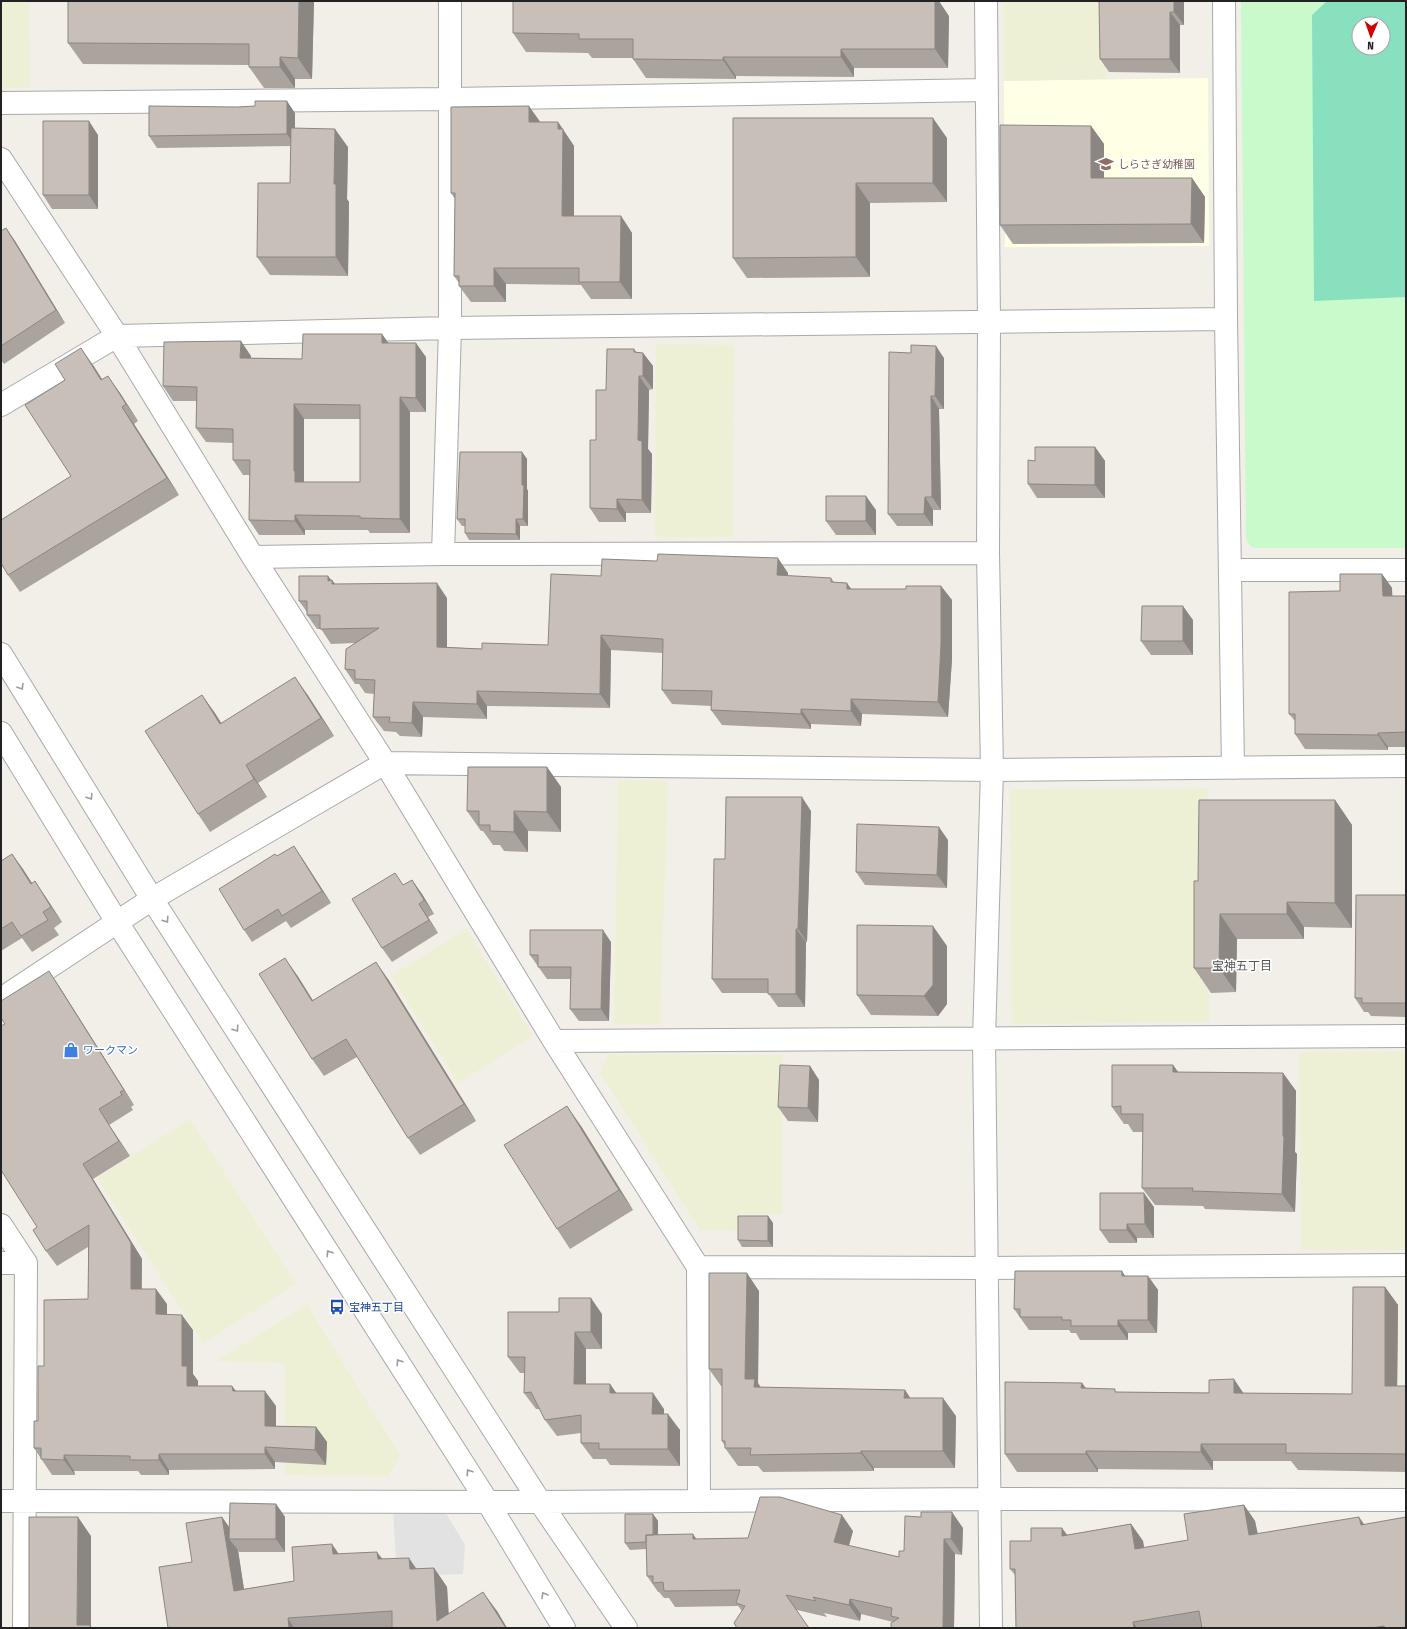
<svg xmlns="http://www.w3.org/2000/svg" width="1407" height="1629" font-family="'Fira Sans Condensed','Noto Sans JP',sans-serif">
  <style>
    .education { fill: #ffffe5 }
    .farmland { fill: #eef0d5 }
    .park { fill: #c8facc; fill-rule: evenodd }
    .pitch { fill: #88e0be; fill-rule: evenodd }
    .parking { fill: #e2e2e2 }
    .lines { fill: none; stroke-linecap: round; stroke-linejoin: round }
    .minor-casing { stroke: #a9a9a9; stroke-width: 24 }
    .minor { stroke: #fff; stroke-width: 22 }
    .wall { fill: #aba49e; fill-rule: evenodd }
    .shaded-wall { fill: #8b8681 }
    .building { fill: #c7bfb8; stroke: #8b8681; fill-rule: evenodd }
    .oneway { stroke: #9c9c9c }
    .labels { text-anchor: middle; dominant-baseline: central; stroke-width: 3; stroke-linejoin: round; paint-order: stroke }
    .education-label { font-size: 11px; fill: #785e54; stroke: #fff; text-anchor: start }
    .shop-label { font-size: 11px; fill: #366cbe; stroke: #fff; text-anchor: start }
    .transit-label { font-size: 11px; fill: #164399; stroke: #fff; text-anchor: start }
    .neighbourhood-label { font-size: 12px; fill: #555; stroke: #fff }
  </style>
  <rect width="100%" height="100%" fill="#f2efe9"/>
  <!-- education -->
  <path class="education" d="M1208 78 1209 246 1005 247 1004 81Z"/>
  <!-- farmland -->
  <path class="farmland" d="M1 1H29L30 87 1 88Z
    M1004 1H1106V79L1004 81Z
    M656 344 734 345 733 537H655Z
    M618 780 668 781 660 1024 614 1025Z
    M1208 788 1209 1022 1012 1024 1010 789Z
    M466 929 533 1036 458 1083 391 976Z
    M1406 1051V1250H1301L1299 1052Z
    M608 1054 783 1055 782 1214H739V1231L700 1230 600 1073Z
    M190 1119 296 1284 203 1343 97 1178Z
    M307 1305 400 1455 389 1476 285 1475V1363L216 1361Z"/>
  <!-- park -->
  <path class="park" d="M1241 1H1406V548H1253L1246 540ZM1359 24H1383V48H1359Z"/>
  <!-- pitch -->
  <path class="pitch" d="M1327 1H1406V297L1314 301 1312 15ZM1359 24H1383V48H1359Z"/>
  <!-- parking -->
  <path class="parking" d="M393 1510H444L465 1545 463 1574 397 1576Z"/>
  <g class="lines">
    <!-- minor casing -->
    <g class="minor-casing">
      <path id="minor" d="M986 1 989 323 988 553 992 770 984 1039 991 1628
        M1224 1 1226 319 1233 768
        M1 103 450 99 987 90
        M1 159 117 336 253 557 385 763 554 1041 698 1267 699 1500
        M1 405 117 336 450 328 1226 319
        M443 554 450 328V1
        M253 557 443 554 988 553
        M1231 570H1406
        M1 654 152 899 540 1502 626 1628
        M1 733 117 922 487 1501 564 1628
        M1 999 152 899 385 763 992 770 1406 766
        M554 1041 1406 1036
        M1 1225 26 1263 24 1628
        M1 1263H26
        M698 1267 986 1268 1406 1265
        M1 1501 540 1502 989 1499 1406 1500"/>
    </g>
    <!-- minor -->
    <use href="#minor" class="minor"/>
  </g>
  <!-- wall -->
  <path class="wall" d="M314 1 312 79H295V88H264L249 67V65L83 64 68 43Z
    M1099 1H1184V25H1180V73L1109 72 1100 59Z
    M949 16 948 68H854V77L736 76V79L646 78 633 59V58H592L588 53 526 52 513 33Z
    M295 113V128L348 147 347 199 349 202 348 276 270 275 257 257 290 183 291 146 157 148 149 136Z
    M733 118 947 138V202L870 203V277L747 278 733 258Z
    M540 122H558L574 146V216H621L632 233V299H591L581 285 506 284V302H471L459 286V283L454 276 455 199 451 193Z
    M1091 126 1104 144V178H1192L1205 197 1204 243 1013 244 1000 225Z
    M98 135V209H52L43 195Z
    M6 228 15 241 65 323 4 364 1 360V230V231Z
    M382 334 388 343 426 357V412H410V533H370L368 530H305V535H259L249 520 250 475H243L233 460V443L206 442 196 428V401H173L163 386 251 356V358L302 359ZM304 419H360V482H304Z
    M637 352 643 353 653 366V389L649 390 648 449 652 454 651 513H626V522H599L590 508 596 440 606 390Z
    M944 358V409H939L941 510H933V526H897L888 514Z
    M93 365 102 379 120 393 138 421 134 424 179 495 20 592 8 575 71 476Z
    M1095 447 1105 461V498H1037L1028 484 1035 461Z
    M522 452 527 459V489L528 491V526H520V540H469L465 533V526H462L457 519Z
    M876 510V535H836L826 521Z
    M788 573V576L831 578 834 582 851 589H906L941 586 952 600V659L948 717 862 714 861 726 811 724V729L722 725 711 710V706L672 704 662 690 663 653 611 650 610 708 487 706V719L423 717 422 737 400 736 396 732 384 731 373 717 374 694 365 693 359 684H355L345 669 355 643 331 644 321 629H317L307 615V612L299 601 332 580 335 584 447 598V647L482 649 548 645 601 576Z
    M1382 574 1392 588V596H1406V747H1388V750L1305 749 1295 734V721L1289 714 1340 591Z
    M1193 620V655H1151L1141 641Z
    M307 694 334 736 258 783 267 797 210 832 198 814 202 695 221 723Z
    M547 767 561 787V832L528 831V852L504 851 500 845H493L483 831H481L467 811Z
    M1335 800 1352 825V928L1304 927V939H1237L1236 992 1211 993 1194 968 1198 881Z
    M811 811 807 942H806L805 1007H778L768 993H722L712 979 725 859Z
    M948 840 947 888 865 885 856 872Z
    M12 854 32 883 45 896 62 922 54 928 59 935 32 952 22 938 1 951V861Z
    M277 856 302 858 331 903 291 928 286 921 252 942 244 930Z
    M412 880 422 894 434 914 428 917 438 933 392 962 382 948 404 885Z
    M1406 895V1017L1371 1016 1368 1012H1364L1355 998Z
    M611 942 609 1021H579L570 1009 571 979H547L530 955Z
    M947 946V1004L938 1016 871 1015 857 995Z
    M297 975 313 1001 388 979 476 1121 420 1155 408 1138 357 1057 324 1076 312 1059Z
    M59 986 134 1105 131 1107 133 1110 109 1125 130 1156 93 1179 142 1259V1289L167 1304V1315L193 1330V1374L198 1381V1386H232L236 1391 276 1406V1426L316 1427 327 1442 326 1465 275 1462V1469L169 1470V1475H141L138 1471H74L75 1475H52L34 1448 38 1421 44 1366 88 1299V1247L57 1266 46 1251 37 1227Z
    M1173 1065 1178 1072 1283 1073 1296 1091 1295 1152 1297 1154 1295 1212 1205 1209 1203 1206 1155 1205 1142 1188 1143 1132H1133L1128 1124H1124L1112 1107Z
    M810 1066 819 1080 818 1122 788 1121 778 1107Z
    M581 1126 633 1210 570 1249 557 1229Z
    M1154 1207V1238H1137V1243H1109L1100 1230Z
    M768 1216 773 1223V1247H742L738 1240Z
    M1125 1276H1148L1158 1290 1157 1333H1128V1340H1080L1076 1333H1071L1069 1330H1029L1014 1309Z
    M1385 1287 1398 1305 1397 1386H1406V1472L1298 1470 1291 1461H1213V1470L1098 1469V1472H1017L1005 1454 1082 1383 1086 1388 1118 1392 1352 1394Z
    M759 1291 758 1384 760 1387 905 1390 910 1398 956 1416 955 1468H874V1471L763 1472 758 1466H738L725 1448V1446L722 1441V1386H721L709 1369Z
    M602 1314V1349H586V1384H610L616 1393 664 1409V1414L680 1430V1466L610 1465 606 1459H593L581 1443V1433L557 1436 545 1420 540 1409H536L524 1393 525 1373H520L508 1357Z
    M276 1504 285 1517V1552H239L238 1550 244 1589 294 1581 339 1554 383 1559 416 1569 434 1568 447 1587 449 1614 497 1611 507 1628H168L192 1562 222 1517 230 1528Z
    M1244 1505 1255 1521 1258 1534 1406 1628H1016L1015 1575 1010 1569 1031 1541 1131 1524 1143 1541 1144 1548 1188 1540Z
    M653 1514 658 1521V1535L697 1539 748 1538 853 1531 849 1546 899 1557 904 1551 963 1528 962 1555 955 1554 954 1628H891L893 1622 861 1614 860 1621 824 1613 827 1617 797 1610 742 1611 738 1606 675 1607 669 1598H664L659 1592H658L647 1576V1549L630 1550 625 1543Z"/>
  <!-- shaded-wall -->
  <path class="shaded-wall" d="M299 1H314L312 79 298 58Z
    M928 1H939L949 16 948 68 935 49Z
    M1174 1H1184V25L1174 12Z
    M1170 12 1180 25V73L1170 59Z
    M841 49 854 68V77L841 57Z
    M280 57 295 79V88L280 67Z
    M723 57 736 76V79L723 60Z
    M287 101 295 113V146L287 134Z
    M529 106 541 123 529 122Z
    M933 118 947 138V202L933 183Z
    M89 121 98 135V209L89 195Z
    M558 122 574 146V233L562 216Z
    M1091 126 1104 144V197L1091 178Z
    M335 129 348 147 347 199 349 202 348 276 336 257 334 184Z
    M1192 178 1205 197 1204 243 1191 224Z
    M856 183 870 203V277L856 257Z
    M621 216 632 233V299L620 282Z
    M6 228 15 241 65 323 56 310Z
    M494 268 506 284V302L494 286Z
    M382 334 392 348 382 343Z
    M241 341 251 356 250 372 240 358Z
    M416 343 426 357V412L416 398Z
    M936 346 944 358V409L935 396Z
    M81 348 93 365 113 397 101 380Z
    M634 349 643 362V353L653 366V389L643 376 634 352Z
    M108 376 120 393 138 421 126 404Z
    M639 376 649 390 648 449 652 454 651 513 642 500 638 440Z
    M931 396 939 409 941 510 932 497Z
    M400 397 410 412V533L400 519Z
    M294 404 304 419V483L295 482 294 471Z
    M122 407 134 424 179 495 167 478Z
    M1095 447 1105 461V498L1095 485Z
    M522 452 527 459V489L528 491V526L523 519 522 485Z
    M866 496 876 510V535L866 521Z
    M925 497 933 510V526L924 514Z
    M617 499 626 513V522L617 509Z
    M295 515 305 530V535L295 521Z
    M516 519 520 526V540L516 534Z
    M778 558 788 573V590L777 575Z
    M1382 574 1392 588 1393 610 1383 596Z
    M328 576 332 581V580L343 595 328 581Z
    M437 583 447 598V662L437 647Z
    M847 583 857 597 847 589Z
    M941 586 952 600V659L948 717 938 702Z
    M1183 606 1193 620V655L1183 641Z
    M601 635 611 650 610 708 600 694Z
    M295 677 307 694 334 736 321 718Z
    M477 691 487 706V719L477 704Z
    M202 695 215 713 233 742 220 724Z
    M851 699 862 714 861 726 851 711Z
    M413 702 423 717 422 737 412 723Z
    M801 709 811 724V729L801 714Z
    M1378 733 1388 747V750L1378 735Z
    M246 765 258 783 267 797 254 779Z
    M547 767 561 787V832L547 812Z
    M802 797 811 811 807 942 798 929Z
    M1335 800 1352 825V928L1335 903Z
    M514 811 528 831V852L514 832Z
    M939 827 948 840 947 888 937 875Z
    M294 846 302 858 331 903 322 891Z
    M12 854 23 869 42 899 31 884Z
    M412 880 422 894 434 914 424 900Z
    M35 881 45 896 62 922 51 907Z
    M1287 902 1304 927V939L1287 914Z
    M419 904 428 917 438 933 429 920Z
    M1220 914 1237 939 1236 992 1219 968Z
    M933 926 947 946V1004L938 1016 924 996Z
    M796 929 806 942 805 1007 796 994Z
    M603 930 611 942 609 1021 601 1009Z
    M285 958 297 975 324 1018 312 1001Z
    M376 962 388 979 476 1121 464 1104Z
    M49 971 59 986 134 1105 124 1090Z
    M1173 1065 1186 1083 1173 1072Z
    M810 1066 819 1080 818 1122 808 1108Z
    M1283 1073 1296 1091 1295 1152 1297 1154 1295 1212 1282 1194Z
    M567 1106 581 1126 633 1210 619 1190Z
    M99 1109 109 1125 130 1156 119 1141Z
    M83 1164 93 1179 142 1259 141 1304 131 1289Z
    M1144 1193 1154 1207V1238L1145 1224Z
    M768 1216 773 1223V1247L768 1241Z
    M1127 1224 1137 1238V1243L1127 1230Z
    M1122 1271 1131 1285 1122 1276Z
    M747 1273 759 1291 758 1383 767 1397 745 1379Z
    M1148 1276 1158 1290 1157 1333 1148 1320Z
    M1385 1287 1398 1305 1397 1404 1385 1386Z
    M156 1289 167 1304V1330L156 1314Z
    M591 1298 602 1314V1349L591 1332Z
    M182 1315 193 1330V1374L198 1381V1402L187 1386 182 1366Z
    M1118 1320 1128 1333V1340L1118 1326Z
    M575 1332 586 1349V1401L574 1384Z
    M1234 1379 1246 1397 1234 1393Z
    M1082 1383 1094 1401 1081 1388Z
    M610 1384 622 1401 610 1393Z
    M232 1386 243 1401 233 1391Z
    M905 1390 917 1408 904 1398Z
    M265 1391 276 1406V1441L265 1426Z
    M653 1393 664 1409V1430L652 1414Z
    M943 1398 956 1416 955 1468 943 1451Z
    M668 1414 680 1430V1466L668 1449Z
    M316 1427 327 1442 326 1465 315 1450Z
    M1201 1444 1213 1461V1470L1201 1452Z
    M265 1447 275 1462V1469L265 1454Z
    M861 1451 874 1468V1471L861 1453Z
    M1086 1451 1098 1469V1472L1086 1454Z
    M159 1454 169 1470V1475L159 1460Z
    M64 1455 74 1471 75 1475 64 1460Z
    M276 1504 285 1517V1552L276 1539Z
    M1244 1505 1255 1521 1261 1552 1249 1535Z
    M952 1512 963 1528 962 1555 951 1539Z
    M653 1514 658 1521V1549L654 1542Z
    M842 1515 853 1531 845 1558 834 1542Z
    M78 1517 91 1536V1626L92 1628 77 1625Z
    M222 1517 235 1536 229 1539 238 1550 247 1610 234 1591Z
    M1359 1517 1371 1534 1361 1525Z
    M1131 1524 1143 1541 1147 1566 1135 1549Z
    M1062 1528 1074 1544 1062 1536Z
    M693 1534 704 1550 693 1539Z
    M944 1539 955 1554 954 1628H943Z
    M332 1544 345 1563 333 1554Z
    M377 1552 391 1570 378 1559Z
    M409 1558 422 1577 410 1569Z
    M434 1568 447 1587 449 1628 437 1621Z
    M483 1592 497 1611 507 1628H506Z
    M850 1599 861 1614 860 1621 849 1605Z
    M288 1618 294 1628H289Z
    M1133 1622 1137 1628H1134Z"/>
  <!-- building -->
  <path class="building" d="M68 1H299L298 58 280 57V67H249V44L68 43Z
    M513 1H935V49H841V57H723V60L633 59V39H579V34L513 33Z
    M1099 1H1174V12H1170V59H1100Z
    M255 101H287V134L149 136V106L237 107 255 106Z
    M529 106V122H558V129H563L562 216H621L620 282H579V268H494V286H459V276H454L455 193H451V107Z
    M733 118H933V183H856V257L733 258Z
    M43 121H89V195H43Z
    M1000 125 1091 126V178H1192L1191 224 1000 225Z
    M291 128 335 129 334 184H336V257H257L258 183H290Z
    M6 228 56 310 1 346V231Z
    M303 334H382V343H416V398L400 397V519L360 518V516L295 515V521L249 520 250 460H233V429L196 428 197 387 163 386 164 342 241 341 240 358 302 359ZM294 404 360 405V482H295V471H294Z
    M911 345 936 346 935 396H931L932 497H925L924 514H888L889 352 911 353Z
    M81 348 101 380 108 376 126 404 122 407 167 478 8 575 1 563V520L71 476 25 405 65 380 55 364Z
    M607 349H634V352L643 353V376H639L638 440 642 441V500L617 499V509L590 508V440H596V390H606Z
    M1035 447H1095V485L1028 484V460L1035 461Z
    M460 452H522V485H524L523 519H516V534L465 533V519H457Z
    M826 496H866V521H826Z
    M658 554 778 558 777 575 831 578V582L847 583V589H906V586H941V645L938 702 851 699V711L801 709V714L711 710 712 691 662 690 663 639 601 635 600 694 477 691V704L413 702 412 723 389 722 390 717H373L375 680 355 679V670L345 669 346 649 379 628 320 629V615H307V601H299V576H328V581L332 580V584L437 583V647L482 649V643L548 645 551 574 601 576 602 559 657 561Z
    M1340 574H1382L1383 596H1406V732L1378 733V735L1295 734V714H1289V592L1340 591Z
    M1142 606H1183V641H1141Z
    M295 677 321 718 246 765 254 779 198 814 145 731 202 695 220 724Z
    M468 767H547V812L514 811V832L490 831V825H479V811H467Z
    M726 797H802L798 929H796V994H768V979H712L714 859H725Z
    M1199 800H1335V903L1287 902V914H1220L1219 968H1194V881H1198Z
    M857 824 939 827 937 875 856 872Z
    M294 846 322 891 282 916 278 909 244 930 219 889 275 854 277 856Z
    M12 854 31 884 35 881 51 907 43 912 48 920 21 936 12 922 1 929V861Z
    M395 873 403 885 412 880 424 900 419 904 429 920 382 948 352 899Z
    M1356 895H1406V1003H1362V998H1355Z
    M857 925 933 926V985L924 996 857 995Z
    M530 930H603L601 1009H570L571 967H538V955H530Z
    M285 958 312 1001 376 962 464 1104 408 1138 346 1039 312 1059 259 974Z
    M49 971 124 1090 120 1092 122 1095 99 1109 119 1141 83 1164 131 1243V1289H156V1314L182 1315V1366H187V1386H232L233 1391H265V1426L316 1427 315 1450 265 1447V1454H159V1460H130V1456L64 1455V1460L41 1459V1448H34V1421H38V1366H44V1300L88 1299 89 1225 46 1251 33 1230 37 1227 1 1170V1026L5 1024 1 1018V1001Z
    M780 1065 810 1066 808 1108 778 1107Z
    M1112 1065H1173V1072L1283 1073V1136L1284 1137 1282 1194 1192 1191 1193 1188H1142L1143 1114H1121V1106L1112 1107Z
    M567 1106 619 1190 557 1229 504 1145Z
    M1100 1193H1144L1145 1224H1127V1230H1100Z
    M738 1216H768V1241L738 1240Z
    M1015 1271H1122V1276H1148V1320H1118V1326H1071V1320H1062V1317H1020V1309H1014Z
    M709 1273H747L745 1379H755L754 1387 905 1390 904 1398H943V1451H861V1453L750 1455 751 1448H725V1441H722V1369H709Z
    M1353 1287H1385V1386H1406V1454L1286 1453V1444H1201V1452L1086 1451V1454H1005V1382L1082 1383 1081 1388 1115 1389V1392L1209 1393V1380L1234 1379V1393L1352 1394Z
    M559 1298H591V1332H575L574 1384H610V1393H653L652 1414H668V1449H599V1443H581V1415L545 1420 531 1392 524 1393 525 1357H508V1312H559Z
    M760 1497H780L842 1515 834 1542 899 1557V1551H904L905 1516 921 1517V1512H952L951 1539H944L943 1628H891V1623L899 1618 891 1616 892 1608 850 1599 849 1605 813 1597 816 1601 786 1595 809 1628H737L734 1623 745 1606 736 1603 740 1590 664 1591 663 1582 653 1583V1576H647L646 1535 693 1534V1539L748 1538Z
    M230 1503 276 1504V1539H229Z
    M1244 1505 1249 1535 1359 1517 1361 1525 1406 1517V1628H1385L1384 1626 1371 1628H1202L1199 1611 1133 1622 1134 1628H1016L1015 1569H1010V1541H1031V1528H1062V1536L1131 1524 1135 1549 1188 1540 1184 1514Z
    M625 1514H653V1535H646V1542L625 1543Z
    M29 1517H78L77 1625H90V1628H164H29Z
    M222 1517 234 1591 294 1581 292 1547 332 1544 333 1554 377 1552 378 1559 409 1558 410 1569 434 1568 437 1621 483 1592 506 1628H392V1611L288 1618 289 1628H168L159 1567 192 1562 186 1523Z"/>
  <!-- one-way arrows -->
  <defs><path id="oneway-chevron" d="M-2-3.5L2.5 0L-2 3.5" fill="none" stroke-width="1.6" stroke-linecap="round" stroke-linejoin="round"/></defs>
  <g class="oneway">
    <use href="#oneway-chevron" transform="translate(21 687) rotate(58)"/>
    <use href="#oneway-chevron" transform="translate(90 797) rotate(58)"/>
    <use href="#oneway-chevron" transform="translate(166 920) rotate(57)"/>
    <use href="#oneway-chevron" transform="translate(236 1029) rotate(57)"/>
    <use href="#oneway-chevron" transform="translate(329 1253) rotate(-123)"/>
    <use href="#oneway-chevron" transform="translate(399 1362) rotate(-123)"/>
    <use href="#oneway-chevron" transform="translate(469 1472) rotate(-123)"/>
    <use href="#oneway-chevron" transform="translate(544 1595) rotate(-121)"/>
  </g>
  <!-- icons -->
  <defs>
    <g id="school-bare" transform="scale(1.2)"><path d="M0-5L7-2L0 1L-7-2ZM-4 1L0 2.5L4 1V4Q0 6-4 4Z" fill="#8d6e63" stroke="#fff" stroke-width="2.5" paint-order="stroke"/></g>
    <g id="shop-bare" transform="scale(1.2)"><path d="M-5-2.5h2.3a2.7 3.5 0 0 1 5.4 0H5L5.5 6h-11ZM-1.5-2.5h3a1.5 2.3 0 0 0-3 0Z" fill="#3f7fe0" stroke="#fff" stroke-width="2.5" paint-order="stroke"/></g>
    <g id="bus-bare" transform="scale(1.2)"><path d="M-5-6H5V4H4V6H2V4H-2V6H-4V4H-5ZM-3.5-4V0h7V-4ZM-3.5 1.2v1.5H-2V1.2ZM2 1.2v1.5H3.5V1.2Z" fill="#1a4fb4" stroke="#fff" stroke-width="2.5" paint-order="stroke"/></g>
  </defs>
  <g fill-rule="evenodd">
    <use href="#school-bare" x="1106" y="164"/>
    <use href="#shop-bare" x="71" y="1050"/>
    <use href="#bus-bare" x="337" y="1307"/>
  </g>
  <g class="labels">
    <!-- education labels -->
    <g class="education-label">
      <text x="1118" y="164">しらさぎ幼稚園</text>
    </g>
    <!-- shop labels -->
    <g class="shop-label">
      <text x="83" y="1050">ワークマン</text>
    </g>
    <!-- transit labels -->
    <g class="transit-label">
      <text x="349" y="1307">宝神五丁目</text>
    </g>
    <!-- neighbourhood labels -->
    <g class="neighbourhood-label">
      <text x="1242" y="966">宝神五丁目</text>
    </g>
  </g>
  <!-- border -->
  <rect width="1407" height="1629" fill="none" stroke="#222222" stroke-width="4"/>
  <!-- north arrow -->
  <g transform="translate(1371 36) rotate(182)"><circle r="19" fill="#ffffff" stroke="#a7a7a7"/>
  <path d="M0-3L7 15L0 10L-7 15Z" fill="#d40000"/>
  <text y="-6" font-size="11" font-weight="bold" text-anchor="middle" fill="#222222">N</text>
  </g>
</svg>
